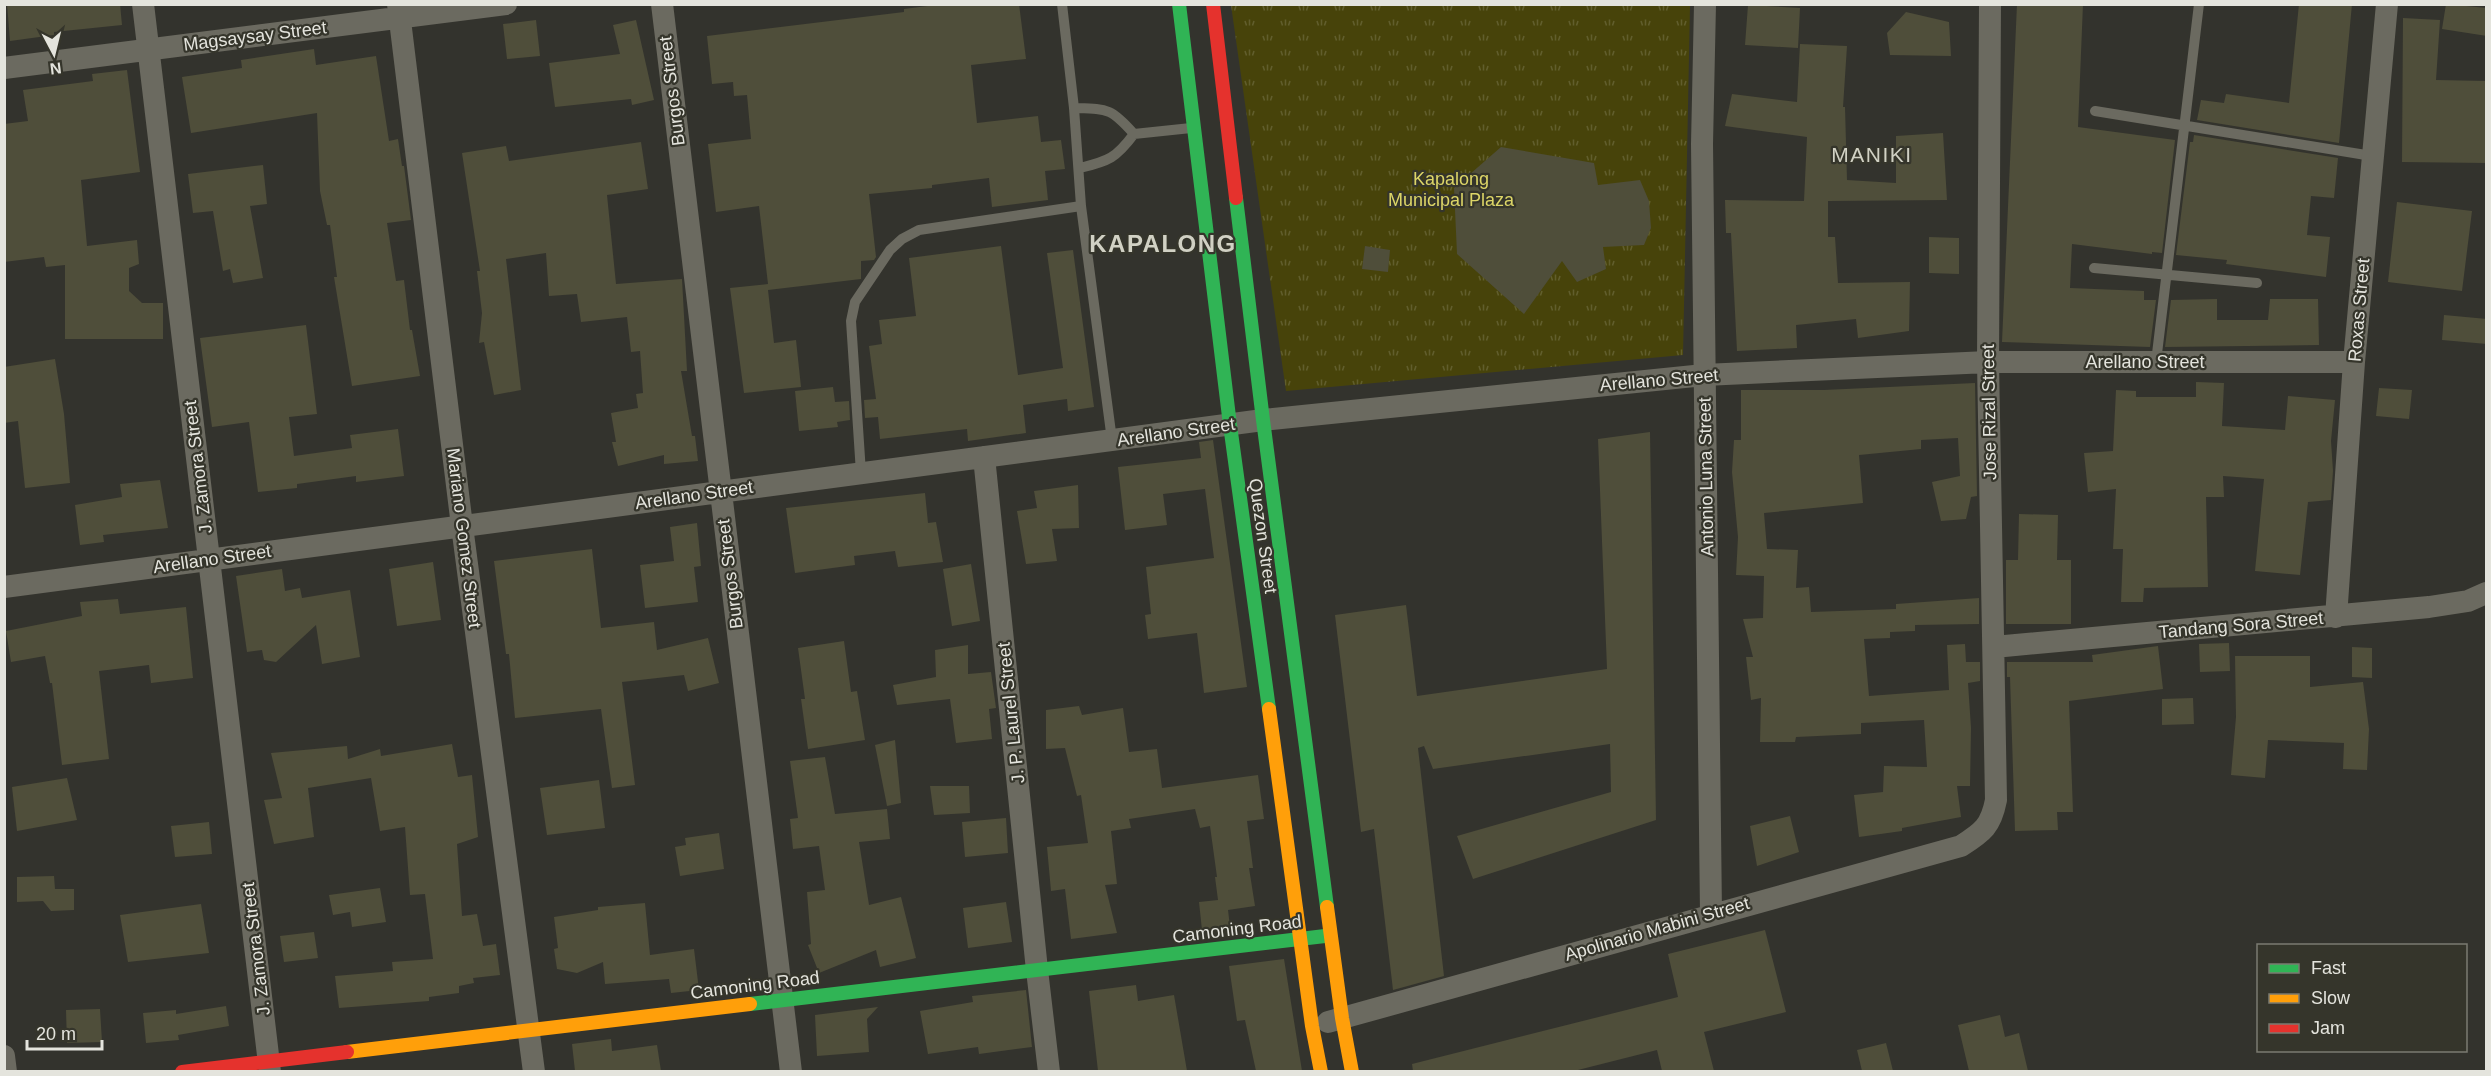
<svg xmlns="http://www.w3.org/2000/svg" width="2491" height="1076" font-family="Helvetica,sans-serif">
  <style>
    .park { fill: url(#park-tufts) }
    .building { fill: #4f4e3a }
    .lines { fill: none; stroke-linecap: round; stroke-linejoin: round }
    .lane { stroke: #6b6a60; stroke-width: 10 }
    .street { stroke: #6b6a60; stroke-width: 22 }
    .fast { stroke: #30b455; stroke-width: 14 }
    .slow { stroke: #ff9f0a; stroke-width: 14 }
    .jam { stroke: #e5322d; stroke-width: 14 }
    .labels { text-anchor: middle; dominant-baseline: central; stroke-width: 4.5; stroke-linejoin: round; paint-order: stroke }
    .street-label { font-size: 18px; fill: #e4e4dd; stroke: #35352b }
    .park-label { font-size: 18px; fill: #dcd567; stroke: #35352b }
    .quarter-label { font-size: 21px; letter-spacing: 1.5px; fill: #d1d1c4; stroke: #35352b }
    .district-label { font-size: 24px; font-weight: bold; letter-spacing: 1.5px; fill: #d1d1c4; stroke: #35352b }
  </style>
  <defs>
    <pattern id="park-tufts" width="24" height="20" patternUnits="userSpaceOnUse" patternTransform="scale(1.5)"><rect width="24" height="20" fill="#47430a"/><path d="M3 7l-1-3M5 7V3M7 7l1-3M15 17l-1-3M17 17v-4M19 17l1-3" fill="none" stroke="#615e2d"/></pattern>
  </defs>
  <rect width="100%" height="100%" fill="#33332d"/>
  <!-- park -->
  <path class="park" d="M1231 5H1690L1683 355 1286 391Z"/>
  <!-- building -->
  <path class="building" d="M7 4H120L122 25 54 32V35L10 41Z
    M943 4H1019L1026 59 971 65 977 123 1038 116 1041 142 1061 140 1065 169 1045 171 1048 200 992 207 989 178 932 185V188L869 194 876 257 874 260 861 261V279L768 290 774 343 796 340 801 387 744 393 730 288 768 284 759 206 716 212 708 144 751 139 747 95 734 96 733 82 712 84 707 36 904 12V9Z
    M2017 4H2083L2078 127 2175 140 2162 253 2152 252V254L2072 244 2070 288 2144 291V300H2156L2150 347 2002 342Z
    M2299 4H2352L2339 143 2197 120 2201 100 2224 103 2226 94 2289 103Z
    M2446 4 2487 8V36L2442 29Z
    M1748 5 1800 8 1798 48 1745 45Z
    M1906 12 1949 22 1951 56 1890 55 1887 33Z
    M2403 18 2440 20 2436 80 2487 81V163L2402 162Z
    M536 20 540 56 507 59 503 24Z
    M636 20 654 100 632 105 631 99 555 107 549 63 620 54 613 25Z
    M1800 44 1847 46 1843 107H1845L1847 180 1896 183V136L1943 133 1947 200 1828 201V237H1835L1838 283 1910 282 1909 331 1858 338 1856 319 1796 325 1797 348 1737 351 1731 233H1726L1725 200 1804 201 1807 137 1725 126 1732 94 1797 102Z
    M314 49 316 65 376 56 389 141 398 139 402 166H404L411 220 387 223 396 281 404 280 410 330H412L420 376 352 386 334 277H337L330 225H327L320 191 317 113 191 133 182 77 242 68 241 60Z
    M127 70 140 172 81 180 87 246 137 240 139 264 129 268V291L142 303H163V339H65V265L46 267 44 257 4 262V124L28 121 23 90 93 81 92 74Z
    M2194 135 2338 158 2334 198 2311 196 2307 235 2330 237 2326 277 2226 264 2227 260 2176 255 2190 142H2193Z
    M641 142 648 189 607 195 616 284 682 279 687 371H681L692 436H695L698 461 664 464V455L618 466 612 442H616L611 413 638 408 636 394 643 393 640 351 631 352 627 317 581 322 577 294 549 296 546 253 506 259 521 390 494 395 484 342 479 343 482 313 477 271H480L462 153 506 146 509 161Z
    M1501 147 1594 163 1598 185 1640 180 1649 201 1651 228 1644 245 1603 247 1606 269 1577 282 1562 261 1524 314 1457 254 1454 188Z
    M263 165 267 204 250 206 263 278 233 283 230 269 223 271 213 211 193 213 188 174Z
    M2397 202 2472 211 2462 291 2388 282Z
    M1929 237 1959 238V274L1929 273Z
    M1001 246 1018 375 1063 368 1047 253 1073 250 1094 407 1068 411 1067 399 1023 405 1026 433 968 441 967 429 880 439 878 417 865 418 864 400 876 399 869 346 882 344 879 320 916 316 909 258Z
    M1365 246 1390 250 1388 272 1362 269Z
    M2217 299V320H2268L2270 299H2318L2319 345 2165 347 2171 300Z
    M2444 315 2487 319V344L2442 340Z
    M306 325 317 414 289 417 294 456 352 448 350 435 398 429 404 476 356 482V476L297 484V488L258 492 249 422 212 427 200 338Z
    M55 359 64 414 70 483 25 488 18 421 4 423V367Z
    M2196 382 2224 383 2222 426 2285 430 2288 396 2335 400 2331 441 2333 471 2331 500 2308 502 2300 575 2255 571 2264 479 2223 476 2224 497H2206L2208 587 2144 588 2143 602H2121L2123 549H2113L2116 489 2088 492 2084 453 2113 451 2116 390 2136 391V397H2196Z
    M1975 383 1977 496 1971 497 1966 519 1941 521 1932 482 1960 476 1958 438 1921 440V449L1859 455 1863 503 1764 513 1767 549 1798 550 1796 588 1809 587 1811 612 1896 609V604L1979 598V624L1915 625V631L1890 632V638L1864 639 1869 696 1949 690 1947 645 1965 644 1966 662H1980V681L1968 683 1971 728 1970 786H1957L1961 817 1902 828V831L1859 837 1854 795 1883 792 1884 766 1927 767 1924 720 1861 723V734L1796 737 1795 742H1760L1761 698 1751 700 1746 657H1753L1743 619 1763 618 1764 576 1736 575 1738 537 1732 472 1734 440H1741V390H1824Z
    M833 387 835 402 849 401 850 420 837 422 838 427 799 431 795 391Z
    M2379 388 2412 390 2409 419 2376 416Z
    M1650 432 1656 820 1473 879 1457 836 1611 792 1610 744 1433 769 1424 746 1418 748 1444 976 1393 990 1374 829 1361 832 1335 615 1406 605 1417 696 1607 669 1598 439Z
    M1213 440 1247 687 1204 693 1197 633 1148 639 1145 615 1151 614 1146 567 1214 558 1205 489 1163 494 1167 525 1125 530 1118 467 1201 458 1199 442Z
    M160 480 168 528 103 535 104 542 80 545 75 505 122 497 120 484Z
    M1078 485 1079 528 1052 529 1057 561 1026 564 1017 511 1037 508 1034 491Z
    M925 493 928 523 936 522 943 562 898 567 895 551 854 556 855 565 795 573 786 508Z
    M2019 514 2058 515 2057 560H2071V624H2006V560H2018Z
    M697 523 701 566 694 567 698 602 645 608 640 565 674 561 670 527Z
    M592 549 601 628 654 622 657 650 708 638 719 683 688 691 684 675 622 682 635 785 612 788 601 709 515 718 509 654H506L494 561Z
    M433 562 441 620 397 626 389 569Z
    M971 564 980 621 952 626 943 569Z
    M282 569 285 591 300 588 302 598 350 590 360 657 322 664 316 625 276 662 264 660 262 650 247 652 236 576Z
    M118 599 120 614 186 607 193 678 151 683 149 665 99 671 109 759 62 765 52 683H50L45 656 11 662 6 631 82 616 80 602Z
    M844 641 851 692 857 691 865 740 808 749 801 699H805L798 648Z
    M2229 643 2230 671 2200 672 2199 644Z
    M968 645V674L991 672 996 708 989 709 992 739 956 743 950 699 897 705 893 685 936 677 935 650Z
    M2158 646 2163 689 2069 701 2073 812H2057L2058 830 2015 831 2010 677H2007V662H2093L2092 655Z
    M2352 647 2372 648V678L2352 677Z
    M2235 656H2310V687L2363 682 2369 729 2367 770 2343 769 2344 743 2268 740 2265 778 2231 775 2236 717Z
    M2193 698 2194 724 2162 725V699Z
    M1079 706 1082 715 1123 708 1129 752 1157 749 1162 788 1258 775 1264 819 1247 821 1253 868H1249L1255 906 1228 910 1230 927 1202 930 1199 902 1218 900 1215 877H1217L1210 826 1200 828 1195 809 1129 819 1131 828 1111 831 1117 884 1105 885 1117 933 1071 939 1065 889 1051 891 1047 847 1088 843 1081 795 1077 796 1065 748 1046 749V710Z
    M895 740 901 803 887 806 875 745Z
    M452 744 458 777 472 775 478 837 457 844 462 916 477 914 483 946 496 944 500 975 473 978 474 983 459 986V993L429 997V1001L339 1008 335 976 393 971 392 962 433 959 425 894 410 895 405 827 380 831 371 778 308 788 314 837 274 844 264 800 282 798 271 753 347 746 348 759 380 749 381 756Z
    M825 757 835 814 887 809 890 839 859 842 869 905 901 897 916 958 880 967 876 950 819 973 808 945 811 944 807 892 825 890 819 846 793 849 790 819 798 818 790 761Z
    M67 778 77 820 17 831 12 787Z
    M599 780 605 828 547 835 540 788Z
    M930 786H969L970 813 934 815Z
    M1790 816 1799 852 1757 866 1750 826Z
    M1006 818 1008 853 965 857 962 822Z
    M209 822 212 854 175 857 171 826Z
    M719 833 724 869 680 876 675 847 686 845 685 838Z
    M54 876 55 889H74V910L51 911 43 901 17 902V877Z
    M380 888 386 922 352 927 350 912 333 915 329 895Z
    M1006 902 1012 942 968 948 963 908Z
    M645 903 650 955 694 949 699 990 671 993 669 979 605 984 603 962 577 973 557 969 554 949 558 948 554 917 598 910V907Z
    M201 904 209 953 128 962 120 915Z
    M1765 930 1786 1012 1704 1032 1714 1071H1662L1657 1050 1574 1071H1413L1412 1064 1678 997 1668 954Z
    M314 932 318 958 284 962 280 936Z
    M1284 959 1302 1071H1256L1245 1020 1237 1021 1229 966Z
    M1136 985 1138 1001 1174 995 1187 1071H1098L1089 991Z
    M1026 990 1032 1047 979 1054 978 1047 928 1054 920 1011 973 1002 972 996Z
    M226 1006 229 1026 178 1035 179 1040 146 1043 143 1013 176 1010V1014Z
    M878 1007 867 1019 869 1052 817 1056 815 1015Z
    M100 1009 102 1042 67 1043 66 1010Z
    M2000 1015 2005 1037 2019 1033 2028 1071H1969L1958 1025Z
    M611 1039 612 1051 657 1045 661 1071H575L572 1044Z
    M1886 1043 1893 1071H1862L1857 1050Z"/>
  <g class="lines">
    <!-- lane -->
    <path class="lane" d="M1062 4 1074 108 1081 206 1112 440
      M1074 108C1108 109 1111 108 1134 134
      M2095 111 2372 156
      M1080 168C1109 161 1116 158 1134 134L1191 128
      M2094 268 2257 283
      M2156 362 2199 4
      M861 473 851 321 855 302 890 250 902 239 919 230 1081 206"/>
    <!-- street -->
    <path class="street" d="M143 4 270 1072
      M398 4 462 526 534 1072
      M662 4 791 1072
      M1705 4 1702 144 1711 914
      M4 68 506 4
      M984 457 1037 970 1049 1072
      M4 587 1263 420 1704 375 1988 362H2354
      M2336 617 2354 362 2387 4
      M1994 647 2429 607 2468 601 2486 593
      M1328 1022 1961 846C1983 832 1991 826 1996 800L1988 362 1990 4
      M4 1056 6 1072"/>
    <!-- fast -->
    <path class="fast" d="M1179 4 1230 425 1269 709
      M1236 198 1263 420 1327 907
      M750 1004 1325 936"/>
    <!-- slow -->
    <path class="slow" d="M1269 709 1312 1026 1321 1072
      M1327 907 1342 1018 1352 1072
      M347 1052 750 1004"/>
    <!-- jam -->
    <path class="jam" d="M1213 4 1236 198
      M182 1072 347 1052"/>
  </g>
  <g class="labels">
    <!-- street labels -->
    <g class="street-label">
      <text transform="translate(255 36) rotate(-7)">Magsaysay Street</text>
      <text transform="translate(672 91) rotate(-97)">Burgos Street</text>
      <text transform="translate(2359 310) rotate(-85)">Roxas Street</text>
      <text x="2145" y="362">Arellano Street</text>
      <text transform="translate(1659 380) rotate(-5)">Arellano Street</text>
      <text transform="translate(1989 412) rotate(-91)">Jose Rizal Street</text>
      <text transform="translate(1176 432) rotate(-8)">Arellano Street</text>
      <text transform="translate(198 467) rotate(-97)">J. Zamora Street</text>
      <text transform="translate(1706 477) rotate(-91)">Antonio Luna Street</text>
      <text transform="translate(694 495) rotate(-8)">Arellano Street</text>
      <text transform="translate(1263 536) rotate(82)">Quezon Street</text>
      <text transform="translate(464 538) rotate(83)">Mariano Gomez Street</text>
      <text transform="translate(212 559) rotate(-8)">Arellano Street</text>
      <text transform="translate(730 574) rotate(-97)">Burgos Street</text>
      <text transform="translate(2241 625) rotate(-5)">Tandang Sora Street</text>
      <text transform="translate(1011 713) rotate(-96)">J. P. Laurel Street</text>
      <text transform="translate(1237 929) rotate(-7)">Camoning Road</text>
      <text transform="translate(1657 929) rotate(-16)">Apolinario Mabini Street</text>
      <text transform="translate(256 949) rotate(-97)">J. Zamora Street</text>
      <text transform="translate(755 985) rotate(-7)">Camoning Road</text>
    </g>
    <!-- park labels -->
    <g class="park-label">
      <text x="1451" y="179">Kapalong<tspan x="1451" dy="21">Municipal Plaza</tspan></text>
    </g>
    <!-- quarter labels -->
    <g class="quarter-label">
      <text x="1872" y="154">MANIKI</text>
    </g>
    <!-- district labels -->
    <g class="district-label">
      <text x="1163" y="243">KAPALONG</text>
    </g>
  </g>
  <!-- border -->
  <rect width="2491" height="1076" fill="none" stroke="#e4e4dd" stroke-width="12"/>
  <!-- legend -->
  <rect x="2257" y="944" width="210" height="108" fill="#35352b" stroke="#7b7b72" stroke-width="1.5"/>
  <rect x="2269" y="964" width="30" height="9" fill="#30b455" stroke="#7b7b72" stroke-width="1.5"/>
  <text x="2311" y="974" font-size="18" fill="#e4e4dd">Fast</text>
  <rect x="2269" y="994" width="30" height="9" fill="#ff9f0a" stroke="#7b7b72" stroke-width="1.5"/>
  <text x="2311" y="1004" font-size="18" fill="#e4e4dd">Slow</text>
  <rect x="2269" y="1024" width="30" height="9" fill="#e5322d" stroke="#7b7b72" stroke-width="1.5"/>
  <text x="2311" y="1034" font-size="18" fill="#e4e4dd">Jam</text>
  <!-- north arrow -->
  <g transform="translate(54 54) rotate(173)" stroke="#35352b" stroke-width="4.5" paint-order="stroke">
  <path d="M0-4.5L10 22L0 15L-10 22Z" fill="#e4e4dd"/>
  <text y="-9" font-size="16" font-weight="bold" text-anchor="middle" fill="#e4e4dd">N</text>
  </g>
  <!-- scale -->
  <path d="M27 1040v9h75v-9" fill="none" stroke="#e4e4dd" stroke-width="3"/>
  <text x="36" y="1040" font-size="18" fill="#e4e4dd" stroke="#35352b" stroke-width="4.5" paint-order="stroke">20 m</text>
</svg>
